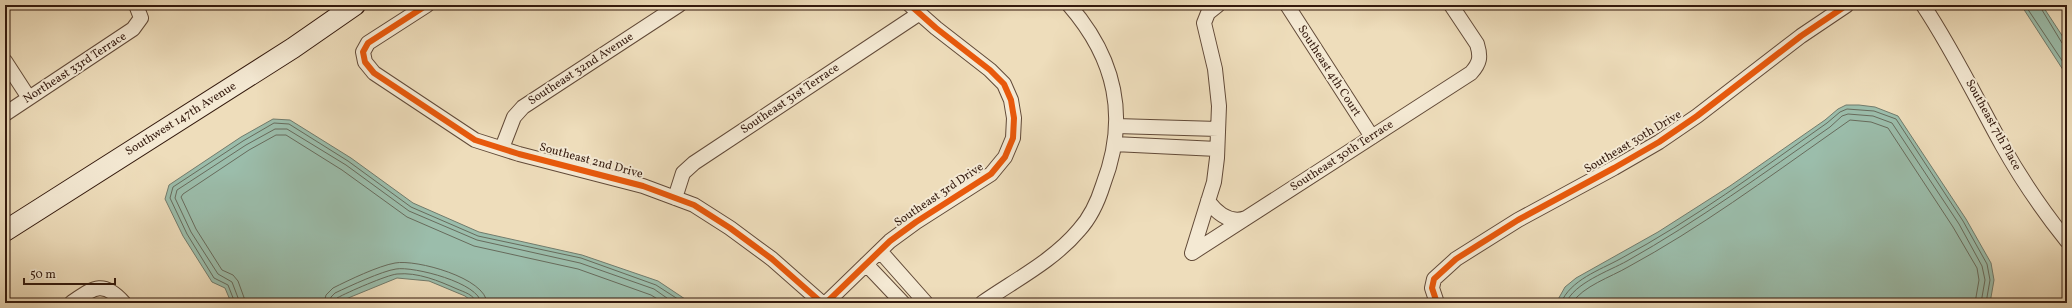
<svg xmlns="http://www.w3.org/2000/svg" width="2072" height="308" font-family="Vollkorn,serif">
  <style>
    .water { fill: #9bbdab; stroke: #717b6c }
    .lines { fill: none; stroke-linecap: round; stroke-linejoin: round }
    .shore { stroke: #676b5c; stroke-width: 1 }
    .street-casing { stroke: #624a38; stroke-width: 16 }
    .secondary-casing { stroke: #33190d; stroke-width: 22 }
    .street { stroke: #f4e9d3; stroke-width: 14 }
    .secondary { stroke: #f4e9d3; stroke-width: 20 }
    .cycleway-casing { stroke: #f4e9d3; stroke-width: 8 }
    .cycleway { stroke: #e8590c; stroke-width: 6 }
    .labels { text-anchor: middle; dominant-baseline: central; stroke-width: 4; stroke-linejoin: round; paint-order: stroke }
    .street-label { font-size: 12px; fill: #33190d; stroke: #f4e9d3 }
  </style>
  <rect width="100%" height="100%" fill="#edb"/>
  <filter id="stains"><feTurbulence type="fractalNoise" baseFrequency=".005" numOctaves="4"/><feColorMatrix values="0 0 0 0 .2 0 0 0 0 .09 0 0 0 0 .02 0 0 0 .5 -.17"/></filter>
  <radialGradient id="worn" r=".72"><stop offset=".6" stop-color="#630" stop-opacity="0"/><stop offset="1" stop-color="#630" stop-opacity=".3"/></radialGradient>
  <!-- water -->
  <path class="water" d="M2021 5H2042L2067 43V76Z
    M1846 105H1859L1875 107 1898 116 1966 219 1991 263 1994 280 1990 303H1556L1565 287 1576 278 1658 232 1730 186 1825 120 1838 109Z
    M273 119 290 120 351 158 413 203 479 232 582 255 658 281 691 303H474L465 296 429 281 397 278 336 303H234L230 300 225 288 212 282 183 236 165 199 169 185 241 137Z"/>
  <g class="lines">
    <!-- shore -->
    <path class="shore" d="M2025 5 2067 68
      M2039 5 2062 43 2067 45
      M235 303 228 285 214 278 187 234 170 198 173 187 243 141 274 123 289 124 348 161 411 207 478 236 581 258 656 285 684 303
      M240 303 232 282 218 274 191 232 175 198 177 190 246 145 275 129H287L346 165 409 211 477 240 580 263 654 289 674 303
      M246 303 238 281 233 275 222 270 196 229 181 197 183 194 249 150 276 135H286L342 170 407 217 474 246 578 269 651 295 664 303
      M324 303 326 295 333 288C349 280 378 266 395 263 416 259 486 278 487 303
      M330 303 331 297 335 293C350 286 382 271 396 269 413 266 480 283 481 303
      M335 303 337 298C348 292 387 275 397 274 418 272 439 281 457 289 464 292 475 295 476 303
      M1561 303C1570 280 1600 270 1620 259 1693 220 1760 170 1827 123L1840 112 1847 109 1874 111 1896 119 1963 221 1987 264 1990 280 1986 303
      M1566 303C1574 283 1609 271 1627 261 1698 221 1764 173 1830 127L1842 116 1848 114 1873 116 1892 123 1959 224 1982 266 1985 280 1981 303
      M1572 303C1583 286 1611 277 1628 267 1700 228 1766 179 1833 132L1850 120 1871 122 1888 128 1953 227 1977 268 1979 280 1975 303"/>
    <!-- street casing -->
    <g class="street-casing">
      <path id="street" d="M427 5 368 43 363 52 365 62 374 73 475 140 519 154 643 186 694 205 730 228 772 259 822 303
        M1287 5 1372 137
        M1923 5C1953 50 1976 98 2002 145 2021 179 2043 211 2067 241
        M5 61 29 98
        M5 114 133 29 141 18 136 5
        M1116 126 1218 129
        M1114 144 1217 149
        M502 148 514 117 523 107 679 5
        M675 198 683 173 694 163 920 13
        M1208 201C1217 213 1230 224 1246 218
        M880 251 926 303
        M1192 253 1471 73C1480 63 1481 57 1477 44L1451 5
        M1192 253 1214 182 1217 158 1219 106 1215 69 1204 23 1208 13 1218 5
        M866 264 903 303
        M71 303C93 288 103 279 124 303
        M826 303 890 241 916 222 991 174 1005 157 1013 138 1014 118 1011 100 1004 84 990 70 936 28 910 5
        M982 303C1015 280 1053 261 1079 230 1090 218 1098 201 1103 185 1129 118 1116 59 1069 5
        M1437 303 1432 288 1434 279 1456 259 1518 220 1614 168 1659 142 1697 116 1801 36 1847 5"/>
    </g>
    <!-- secondary casing -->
    <g class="secondary-casing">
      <path id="secondary" d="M5 231 293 48 355 5"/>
    </g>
    <!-- street -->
    <use href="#street" class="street"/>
    <!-- secondary -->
    <use href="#secondary" class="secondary"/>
    <!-- cycleway casing -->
    <g class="cycleway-casing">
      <path id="cycleway" d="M427 5 368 43 363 52 365 62 374 73 475 140 519 154 643 186 694 205 730 228 772 259 822 303
        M826 303 890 241 916 222 991 174 1005 157 1013 138 1014 118 1011 100 1004 84 990 70 936 28 910 5
        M1437 303 1432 288 1434 279 1456 259 1518 220 1614 168 1659 142 1697 116 1801 36 1847 5"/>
    </g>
    <!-- cycleway -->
    <use href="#cycleway" class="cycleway"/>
  </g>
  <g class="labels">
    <!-- street labels -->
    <g class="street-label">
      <text transform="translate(75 68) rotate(-33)">Northeast 33rd Terrace</text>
      <text transform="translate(581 69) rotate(-33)">Southeast 32nd Avenue</text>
      <text transform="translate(1329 71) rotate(57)">Southeast 4th Court</text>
      <text transform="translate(790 99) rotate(-34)">Southeast 31st Terrace</text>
      <text transform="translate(181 119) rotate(-32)">Southwest 147th Avenue</text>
      <text transform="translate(1993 125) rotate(61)">Southeast 7th Place</text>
      <text transform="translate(1633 142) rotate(-31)">Southeast 30th Drive</text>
      <text transform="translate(1342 156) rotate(-33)">Southeast 30th Terrace</text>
      <text transform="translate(591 161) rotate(15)">Southeast 2nd Drive</text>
      <text transform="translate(939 195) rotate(-34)">Southeast 3rd Drive</text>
    </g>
  </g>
  <!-- margin -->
  <rect width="2072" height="308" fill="none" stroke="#edb" stroke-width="20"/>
  <rect x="6" y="6" width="2060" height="296" fill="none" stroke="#33190d" stroke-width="2"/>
  <rect x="10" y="10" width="2052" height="288" fill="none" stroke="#33190d"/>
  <!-- scale -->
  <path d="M24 278v6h91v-6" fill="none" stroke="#33190d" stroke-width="2"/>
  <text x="30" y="278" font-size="12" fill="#33190d" stroke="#f4e9d3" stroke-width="3" paint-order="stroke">50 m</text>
  <rect width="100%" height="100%" filter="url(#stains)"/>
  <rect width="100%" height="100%" fill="url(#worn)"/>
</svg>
